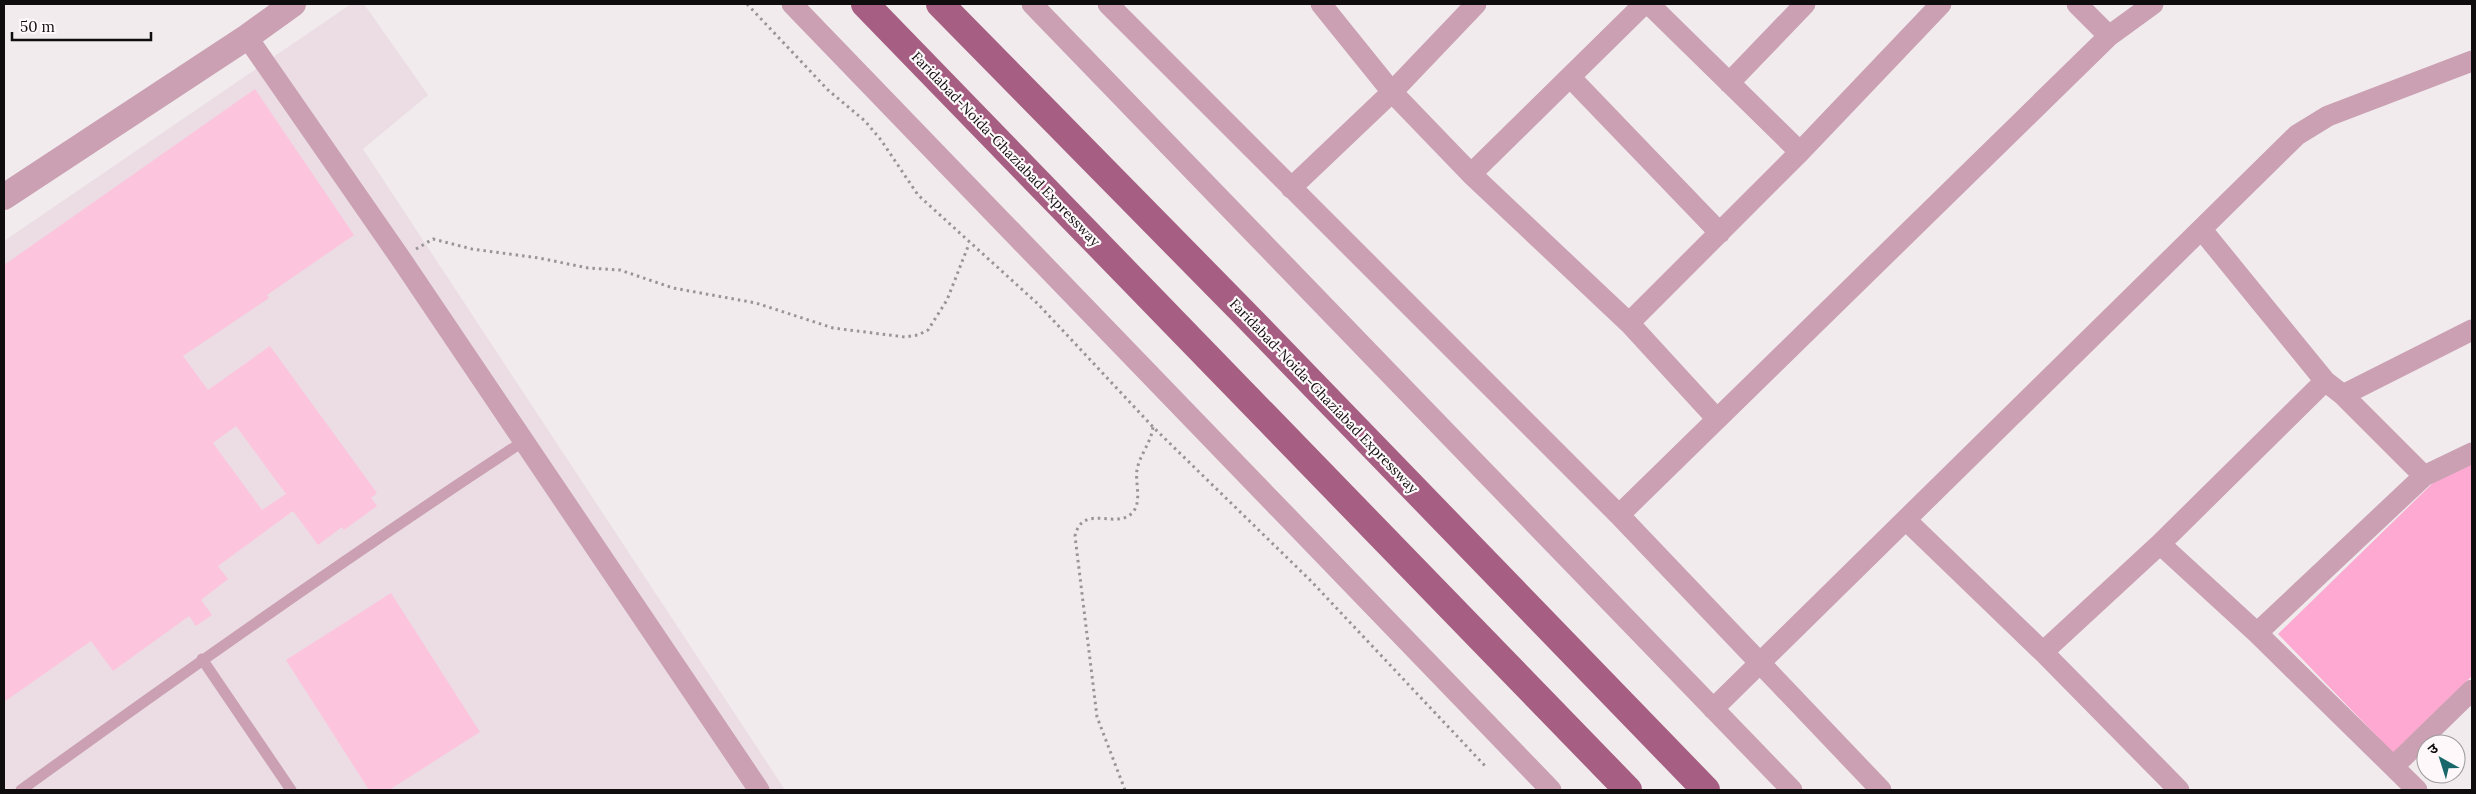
<svg xmlns="http://www.w3.org/2000/svg" width="2476" height="794" font-family="Lora,'Noto Sans Devanagari',serif">
  <style>
    .built { fill: #ebdde3 }
    .green { fill: #fea9d1 }
    .building { fill: #fdc4dd; fill-rule: evenodd }
    .lines { fill: none; stroke-linecap: round; stroke-linejoin: round }
    .path { stroke: #999596; stroke-width: 3; stroke-dasharray: 2.5 4; stroke-linecap: butt }
    .service { stroke: #caa0b2; stroke-width: 11 }
    .minor { stroke: #caa0b2; stroke-width: 21 }
    .tertiary { stroke: #caa0b2; stroke-width: 26 }
    .primary { stroke: #a65f82; stroke-width: 28 }
    .labels { text-anchor: middle; dominant-baseline: central; stroke-width: 4.5; stroke-linejoin: round; paint-order: stroke }
    .street-label { font-size: 14px; fill: #0f0d0e; stroke: #fef8fa }
  </style>
  <rect width="100%" height="100%" fill="#f1ebed"/>
  <!-- built -->
  <path class="built" d="M351 4H364L428 95 363 149 785 790H4V241Z"/>
  <!-- green -->
  <path class="green" d="M2472 463V676L2393 753 2278 634 2437 479Z"/>
  <!-- building -->
  <path class="building" d="M255 89 354 235 267 295 269 298 183 356 208 390 270 346 377 493 371 498 377 506 344 530 342 527 318 545 293 511 218 566 228 579 201 600 212 615 196 626 189 616 113 671 91 641 4 702V265ZM236 426 286 494 262 510 213 443Z
    M391 593 480 732 389 790H369L286 660Z"/>
  <g class="lines">
    <!-- path -->
    <path class="path" d="M747 4 828 90 865 121 881 140 918 195 1038 304 1153 427 1311 581 1487 768
      M416 249 433 239 472 249 539 258 588 268 620 270 673 288 756 303 833 328 905 337 918 335 928 330 947 300 969 244
      M1125 790 1097 717 1075 536C1083 502 1117 531 1133 512 1142 501 1135 483 1137 470 1139 456 1151 443 1153 427"/>
    <!-- service -->
    <path class="service" d="M202 659 291 790
      M21 790C187 670 353 553 524 441"/>
    <!-- minor -->
    <path class="minor" d="M792 4 1551 790
      M1032 4 1792 790
      M1108 4 1619 515 1881 790
      M1321 4 1392 92 1471 174
      M1644 4 1471 174 1629 323 1717 419
      M1649 4 1800 152
      M2077 4 2109 36
      M247 37 401 259 759 790
      M1571 78 1720 233
      M1729 83 1805 4
      M1291 188 1392 92 1476 4
      M2202 230 2325 381 2343 395 2424 476
      M1629 323 1800 152 1941 4
      M2343 395 2472 330
      M1619 515 2109 36 2153 4
      M1906 520 2043 652 2179 790
      M2160 544 2257 633 2417 790
      M2257 633 2424 476 2472 453
      M2043 652 2160 544 2325 381
      M1713 709 2297 135 2328 116 2472 61
      M2394 766 2472 690"/>
    <!-- tertiary -->
    <path class="tertiary" d="M4 197 247 37 293 4"/>
    <!-- primary -->
    <path class="primary" d="M865 4 1628 790
      M940 4 1242 311 1706 790"/>
  </g>
  <g class="labels">
    <!-- street labels -->
    <g class="street-label">
      <text transform="translate(1006 149) rotate(46)">Faridabad-Noida-Ghaziabad Expressway</text>
      <text transform="translate(1324 396) rotate(46)">Faridabad-Noida-Ghaziabad Expressway</text>
    </g>
  </g>
  <!-- border -->
  <rect width="2476" height="794" fill="none" stroke="#0f0d0e" stroke-width="10"/>
  <!-- north arrow -->
  <g transform="translate(2441 759) rotate(321)"><circle r="24" fill="#fef8fa" stroke="#9e9a9c"/>
  <path d="M0-4L9 19L0 12L-9 19Z" fill="#19676a"/>
  <text y="-8" font-size="14" font-weight="bold" text-anchor="middle" fill="#0f0d0e">उ</text>
  </g>
  <!-- scale -->
  <path d="M12 32v8h139v-8" fill="none" stroke="#0f0d0e" stroke-width="2.5"/>
  <text x="20" y="32" font-size="15" fill="#0f0d0e" stroke="#fef8fa" stroke-width="4" paint-order="stroke">50 m</text>
</svg>
